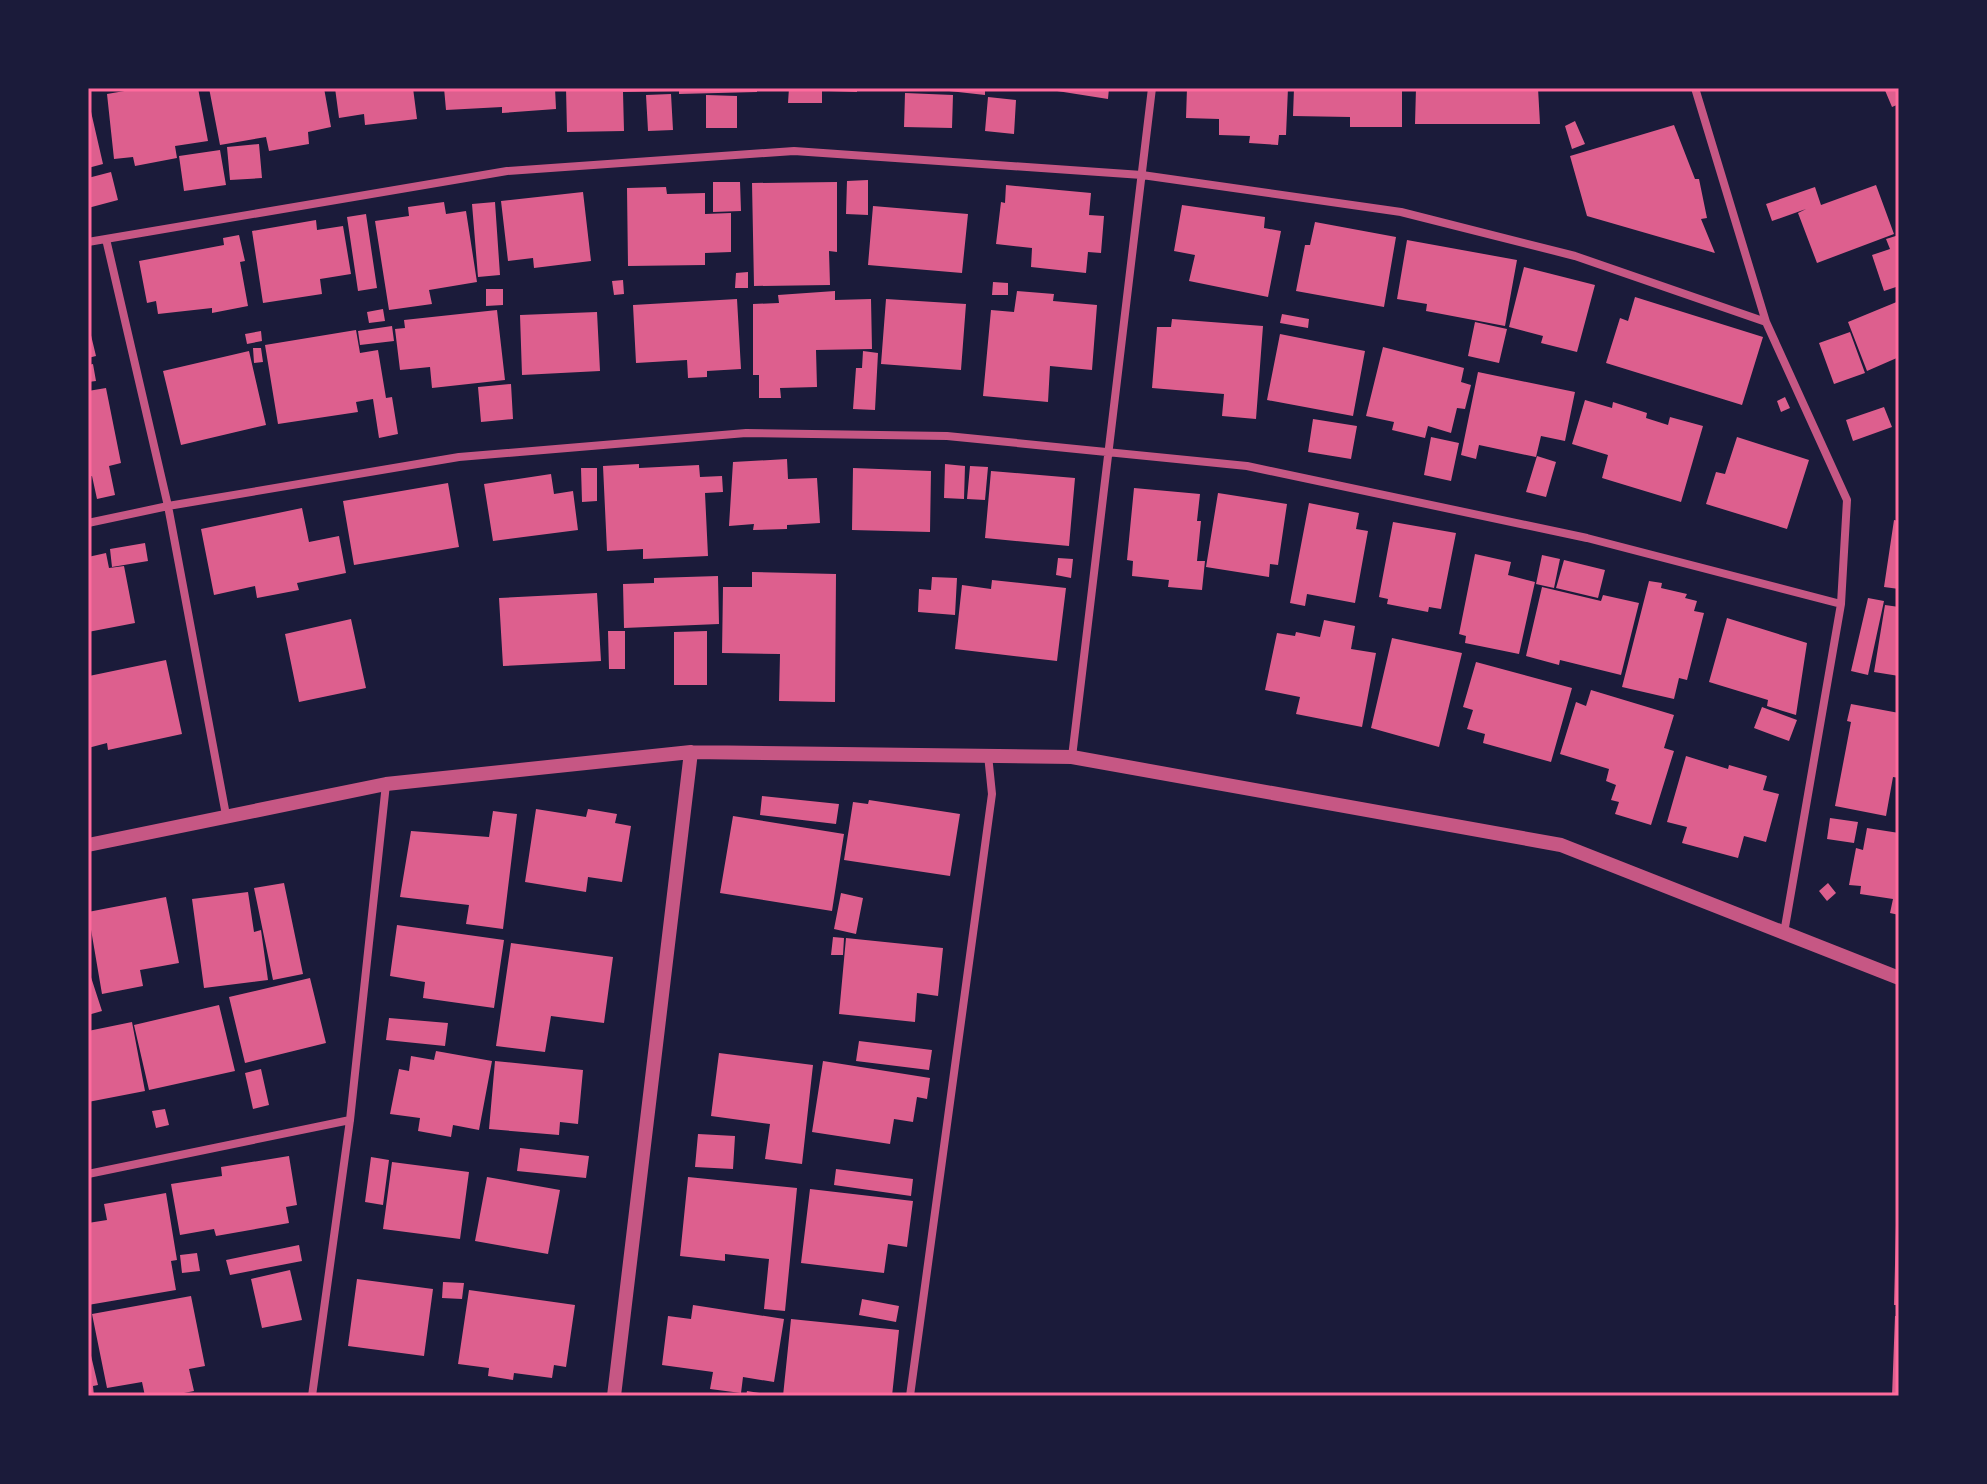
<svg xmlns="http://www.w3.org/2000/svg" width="1987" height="1484" font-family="Commissioner,sans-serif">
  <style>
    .building { fill: #dd5f8e }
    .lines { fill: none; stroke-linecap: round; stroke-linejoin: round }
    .minor { stroke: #c65784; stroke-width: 8 }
    .tertiary { stroke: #c65784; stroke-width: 14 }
    .neatline { fill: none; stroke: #ff6b9d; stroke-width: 3 }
  </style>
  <rect width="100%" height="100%" fill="#1b1b3a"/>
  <!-- building -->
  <path class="building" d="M142 88H198L208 141 175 146 177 158 135 166 133 157 114 159 107 94Z
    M209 88H324L331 127 308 132 309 144 269 151 266 137 220 145Z
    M335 88H413L417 119 365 125 364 114 339 118Z
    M444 88H555L556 109 502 113V107L446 110Z
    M566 88H675V91L623 92 624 131 567 132Z
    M679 88H757V92L679 94Z
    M789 88H822V103H788Z
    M829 88H857V92L829 91Z
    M940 88H985V95L940 90Z
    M1038 88H1109L1108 99Z
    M1187 88H1288L1286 135H1279L1278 145 1249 143 1250 136 1219 135V119L1186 118Z
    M1294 88H1402V127H1350V117L1293 116Z
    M1416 88H1538L1540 124H1415Z
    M1884 88H1899V104L1892 107Z
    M905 93 953 95 952 128 904 127Z
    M671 94 673 130 648 131 646 95Z
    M706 95 737 96V128H706Z
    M988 97 1016 100 1014 134 985 131Z
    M89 103 103 164 88 168V104Z
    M1575 121 1585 144 1572 149 1565 126Z
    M1674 125 1695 179H1699L1707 218 1701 219 1715 253 1587 216 1570 156Z
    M259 144 262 178 230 180 227 147Z
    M220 150 226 185 184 191 179 156Z
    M111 172 118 200 88 208V178Z
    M868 180V215L846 214 847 181Z
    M713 182H740L741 211 713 212Z
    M837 182V252L829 251 830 285 754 286 752 183Z
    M1006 185 1091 193 1089 215 1104 216 1101 253 1088 252 1086 273 1031 267 1032 248 996 244 1001 202 1005 203Z
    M1876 185 1894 234 1817 263 1798 213 1806 209 1772 221 1766 204 1815 187 1821 205Z
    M666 187 667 194 705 193V214L731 213V252L705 253V265L628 266 627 188Z
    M583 192 591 261 534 268 533 258 508 261 501 201Z
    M444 202 446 214 466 211 477 282 429 290 432 304 389 310 375 221 409 216 408 207Z
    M495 202 500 275 478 277 472 204Z
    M1182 205 1265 217 1264 228 1281 231 1268 297 1189 281 1195 255 1174 251Z
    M873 206 968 214 962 273 868 265Z
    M366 214 377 288 358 291 347 217Z
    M316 220 317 230 343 226 351 274 320 279 322 294 263 303 252 231Z
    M1315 222 1396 237 1384 307 1296 291 1305 245H1310Z
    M239 235 245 261 240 262 248 306 212 313V308L158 314 156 301 147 303 139 261 224 245 223 238Z
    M1899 235V286L1884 291 1872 255 1890 249 1886 239Z
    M1407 240 1517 260 1505 326 1426 311 1427 304 1397 299Z
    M1524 267 1595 285 1577 352 1541 343 1543 336 1509 327Z
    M748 272V288H735L736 273Z
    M623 280 624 294 614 295 612 281Z
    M993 282 1008 283V295H992Z
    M486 289H503V305L486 306Z
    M835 291V300L871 299 872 349 816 350 817 387 780 388 781 398H759V375H753V304L779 303 778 295Z
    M1017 291 1054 294 1053 301 1097 305 1092 370 1050 366 1048 402 983 396 991 310 1014 312Z
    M1635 297 1763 337 1742 405 1606 363 1620 318 1628 321Z
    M737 299 741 369 707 371V377L688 378 687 360 636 363 633 305Z
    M886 299 966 304 961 370 881 364Z
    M1899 301V357L1867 371 1848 322Z
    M383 309 385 321 369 323 367 312Z
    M497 310 505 380 432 388 430 367 400 370 395 329 405 328 404 320Z
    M597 312 600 371 522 375 520 315Z
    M1282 314 1309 319 1308 328 1280 323Z
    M1172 319 1263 326 1256 419 1222 416 1224 394 1152 388 1157 327H1171Z
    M1475 322 1507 329 1499 363 1468 356Z
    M392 326 394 341 360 345 358 331Z
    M89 327 96 356 88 358V328Z
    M356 330 360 353 378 350 386 398 392 397 398 434 379 438 373 399 356 402 358 412 278 424 265 345Z
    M261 331 262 341 247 344 245 334Z
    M1850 332 1865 373 1834 384 1819 343Z
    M1280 334 1365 351 1353 416 1267 400Z
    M1383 347 1464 368 1461 382 1471 385 1465 409 1457 408 1451 433 1428 426 1425 438 1392 430 1394 422 1366 416Z
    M253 348H261L263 362 254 363Z
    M249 351 266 425 181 445 163 371Z
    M863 351 878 353 875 410 853 409 856 368H862Z
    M93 364 96 381 88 382V365Z
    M1478 372 1575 392 1565 441 1541 436 1536 457 1479 445 1476 459 1461 455Z
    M511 384 513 419 481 422 478 387Z
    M106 388 121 463 109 466 115 495 97 499 92 476 88 477V391Z
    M1785 397 1790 408 1781 412 1777 401Z
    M1585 400 1612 408 1613 402 1647 413 1646 418 1668 425 1670 417 1703 426 1681 502 1602 478 1608 455 1572 444Z
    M1884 407 1892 427 1853 441 1846 420Z
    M1313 419 1357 426 1351 459 1308 452Z
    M1431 437 1459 443 1451 481 1424 475Z
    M1737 437 1809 460 1787 529 1706 504 1716 472 1725 474Z
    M1537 456 1556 462 1546 497 1526 492Z
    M787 459 788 479 817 478 820 523 787 525V529L753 530 754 524 729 526 733 462Z
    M639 464V468L699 465 700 477 722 476 723 492 705 493 708 556 643 559V549L607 551 603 466Z
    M945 464 965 466 964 499 944 498Z
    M970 466 988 467 985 500 967 499Z
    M581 468H597V501L582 502Z
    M853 468 931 471 930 532 852 530Z
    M991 471 1075 478 1069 546 985 538Z
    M551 474 554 494 573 491 578 530 493 541 484 484Z
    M448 483 459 547 354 565 343 501Z
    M1134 488 1200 494 1197 521H1201L1197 561H1205L1202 590 1168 587 1169 580 1132 576 1133 561 1127 560Z
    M1218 493 1287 504 1278 565 1270 564 1269 577 1206 567Z
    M1309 503 1359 513 1356 529 1368 531 1355 603 1307 594 1305 606 1290 603Z
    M302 508 309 542 339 536 346 573 297 583 299 590 257 598 255 586 214 595 201 529Z
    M1894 520 1899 521V589L1884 587Z
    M1393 522 1456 533 1441 609 1429 607 1428 612 1387 604 1388 599 1379 597Z
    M145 543 148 561 112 567 110 549Z
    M106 553 109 568 124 566 135 623 88 632V557Z
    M1475 554 1511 562 1508 575 1535 582 1519 654 1465 643 1466 636 1459 634Z
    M1542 555 1560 559 1554 588 1536 584Z
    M1058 558 1073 559 1071 578 1056 575Z
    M1564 560 1605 570 1598 598 1556 588Z
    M752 572 836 574 835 702 779 701 780 654 722 653 723 587H752Z
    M718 576 719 624 624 628 623 584 654 583V578Z
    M932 577 957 578 955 615 918 612 919 589 931 590Z
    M992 580 1066 588 1057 661 955 649 962 585 991 589Z
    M1649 581 1662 583 1661 588 1687 594 1685 598 1697 601 1694 611 1704 613 1687 680 1679 678 1674 699 1622 687Z
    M1542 587 1601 601 1603 595 1639 603 1621 675 1560 660 1559 665 1526 656Z
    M597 593 601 661 503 666 499 598Z
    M1868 598 1884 601 1868 675 1851 671Z
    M1885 605 1899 607V676L1874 672Z
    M1727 618 1807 643 1796 715 1767 706 1768 700 1709 682Z
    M351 619 366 688 299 702 285 634Z
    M1324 620 1355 626 1351 649 1376 653 1362 727 1296 714 1300 697 1265 690 1277 633 1295 636 1296 632 1320 637Z
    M608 631H625V669H609Z
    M707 631V685H674V632Z
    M1392 638 1462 653 1439 747 1371 728Z
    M166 660 182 734 108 750 107 743 88 748 89 676Z
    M1476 662 1572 688 1551 762 1483 743 1485 734 1467 729 1473 710 1463 707Z
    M1591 690 1674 715 1664 748 1674 751 1651 825 1615 814 1619 802 1611 800 1616 785 1606 781 1609 769 1560 754 1576 702 1586 706Z
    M1851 704 1899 713V778L1893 777 1886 816 1835 806 1851 722 1847 721Z
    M1762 707 1797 720 1789 741 1754 728Z
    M1686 756 1728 769 1729 765 1767 776 1763 790 1779 794 1766 842 1744 836 1738 858 1682 843 1687 827 1667 822Z
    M762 796 839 804 836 824 760 815Z
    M869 800 960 814 950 876 844 860 853 802 868 804Z
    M536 809 586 817 588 809 617 814 615 823 631 826 622 882 588 877 586 892 525 882Z
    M493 811 517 814 503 929 466 924 469 905 400 897 411 831 489 837Z
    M733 816 844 834 832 911 720 893Z
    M1830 818 1858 822 1854 843 1827 839Z
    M1867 828 1899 833V915L1890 913 1893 899 1860 894 1861 886 1849 885 1856 848 1863 850Z
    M284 883 303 974 273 980 254 888Z
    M1828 883 1836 893 1827 901 1819 891Z
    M248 892 254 932 261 930 268 980 204 988 192 899Z
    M841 893 863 898 856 934 834 929Z
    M166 897 179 963 140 970 143 986 102 994 88 912Z
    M397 925 504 940 494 1008 423 998 425 982 390 976Z
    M833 937 844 938 843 955H831Z
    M846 938 943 948 938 996 917 993 915 1022 839 1014Z
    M511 943 613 957 604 1023 551 1016 545 1052 496 1046Z
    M88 968 102 1011 88 1015Z
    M310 978 326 1043 245 1063 229 997Z
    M219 1005 235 1071 149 1090 134 1025Z
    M389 1018 448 1023 445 1046 386 1040Z
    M132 1022 145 1091 88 1102V1031Z
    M859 1041 932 1050 929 1070 856 1061Z
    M436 1051 492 1061 479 1130 453 1125 451 1137 418 1131 420 1118 390 1114 399 1069 409 1071 411 1056 434 1060Z
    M719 1053 813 1065 802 1164 765 1159 770 1124 711 1116Z
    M495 1061 583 1070 578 1124 560 1122 559 1135 489 1129Z
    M823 1061 930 1078 927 1099 917 1097 913 1122 894 1119 890 1144 812 1132Z
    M261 1069 269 1105 253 1109 245 1073Z
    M165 1109 169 1125 156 1128 152 1111Z
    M698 1134 735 1136 733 1169 695 1167Z
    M520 1148 589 1156 586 1178 517 1171Z
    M289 1156 297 1205 286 1207 289 1223 216 1236 214 1229 180 1235 171 1184 222 1176 221 1167Z
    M371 1157 389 1160 383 1205 365 1202Z
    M392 1162 469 1172 460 1239 383 1229Z
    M836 1169 913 1179 911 1196 834 1185Z
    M487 1177 560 1190 548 1254 475 1241Z
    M688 1177 797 1188 785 1311 764 1309 769 1259 725 1254V1261L680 1256Z
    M810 1189 913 1201 907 1247 888 1244 884 1273 801 1263Z
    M166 1193 177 1260 171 1261 176 1290 88 1305V1223L107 1220 104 1204Z
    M1896 1225H1899V1305H1894Z
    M299 1245 302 1261 230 1275 226 1260Z
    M197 1253 200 1271 182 1273 180 1255Z
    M290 1270 302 1320 262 1328 251 1279Z
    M357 1279 433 1289 424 1356 348 1346Z
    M443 1282 464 1283 462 1299 442 1298Z
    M469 1290 575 1305 566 1367 554 1365 552 1378 514 1373 513 1380 488 1376 489 1368 458 1364Z
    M191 1296 205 1366 189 1369 194 1391 169 1396H145L142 1382 107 1388 92 1314Z
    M862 1299 899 1306 896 1322 859 1315Z
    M693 1305 784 1319 774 1382 743 1377 741 1393 710 1389 713 1372 662 1365 668 1316 691 1319Z
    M1895 1316H1899V1396H1892Z
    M791 1319 899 1330 892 1396H783Z
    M88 1343 98 1385 93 1386 94 1396H88Z
    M747 1391 766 1394V1396H746Z"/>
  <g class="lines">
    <!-- minor -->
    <path class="minor" d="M1695 88 1766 322 1847 500 1841 604 1784 933
      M106 239 168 506 226 815
      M88 242 507 171 794 151 1142 175 1401 212 1575 256 1766 322
      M88 523 168 506 459 457 746 433 947 436 1247 466 1587 538 1841 604
      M1072 757 1152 88
      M88 1174 350 1120
      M312 1396 350 1120 386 784
      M910 1396 992 794 988 755"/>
    <!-- tertiary -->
    <path class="tertiary" d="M88 845 386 784 691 752 1072 757 1561 845 1899 978
      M614 1396 691 752"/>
  </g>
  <!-- border -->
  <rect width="1987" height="1484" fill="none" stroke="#1b1b3a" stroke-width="180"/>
  <rect x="90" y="90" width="1807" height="1304" class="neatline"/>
</svg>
